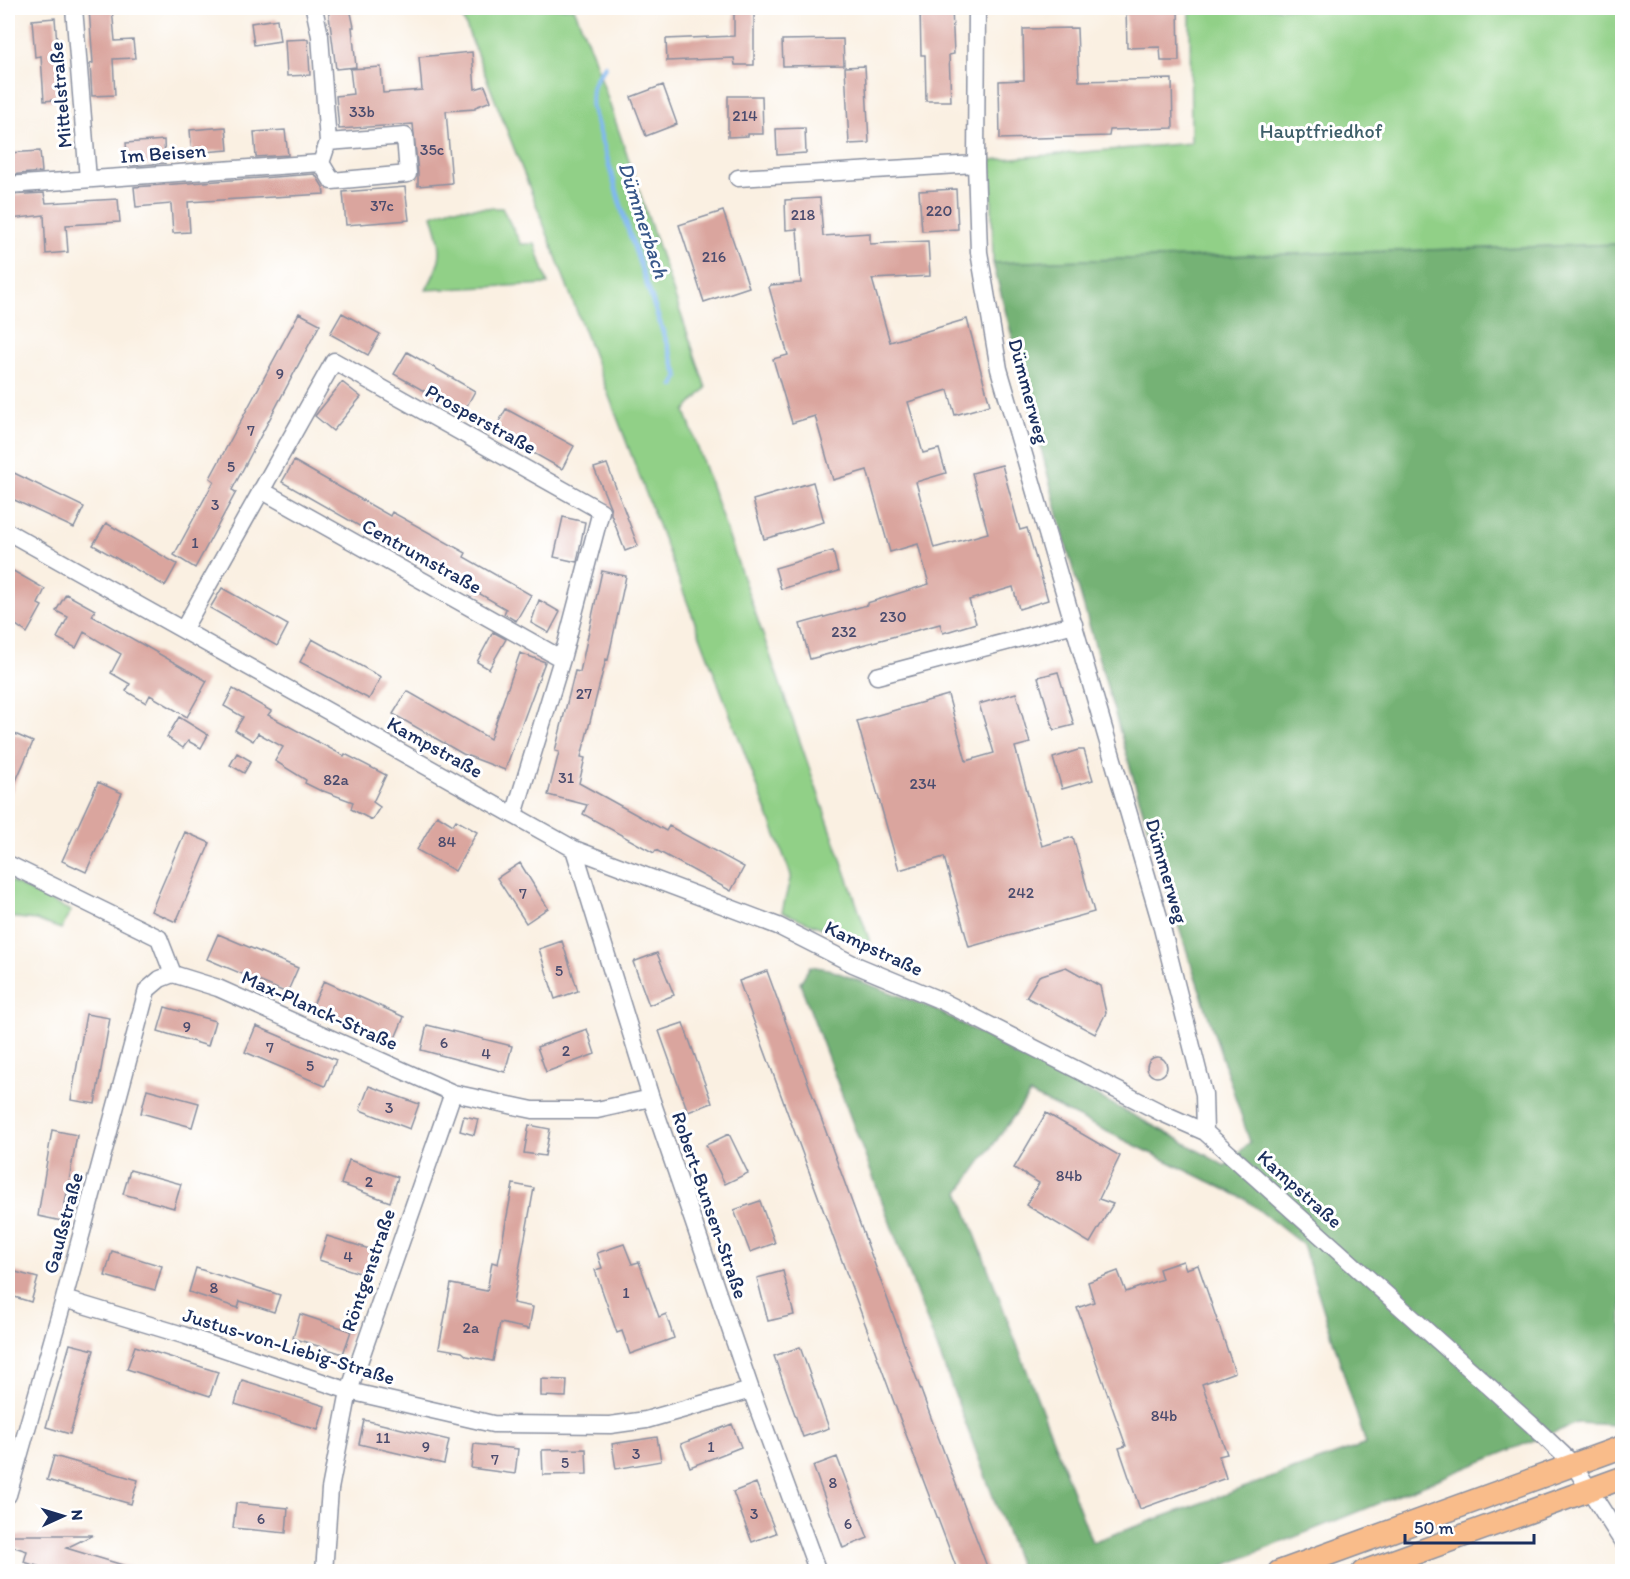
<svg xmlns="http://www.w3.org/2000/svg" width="1630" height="1579" font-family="Itim,sans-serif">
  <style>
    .green { fill: #91d087; stroke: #568072; stroke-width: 1.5 }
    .forest { fill: #74b274; stroke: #487069; stroke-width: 1.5; fill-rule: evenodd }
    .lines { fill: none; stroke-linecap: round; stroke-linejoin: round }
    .stream { stroke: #80b8f0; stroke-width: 5 }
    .building { fill: #daa59e }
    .minor-casing { stroke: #8a90a0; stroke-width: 19 }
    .major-casing { stroke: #8a90a0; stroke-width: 25 }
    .minor { stroke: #fff; stroke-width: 16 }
    .major { stroke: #f9bc8a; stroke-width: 22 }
    .labels { text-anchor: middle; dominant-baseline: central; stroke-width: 6; stroke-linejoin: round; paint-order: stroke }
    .number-label { font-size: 16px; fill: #4b4c6e }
    .street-label { font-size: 20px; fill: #1b2f5e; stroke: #fff }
    .park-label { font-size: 20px; fill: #3e5f6a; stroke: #fff }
    .water-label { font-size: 21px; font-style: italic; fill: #39588a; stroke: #fff }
  </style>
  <rect width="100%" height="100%" fill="#fff"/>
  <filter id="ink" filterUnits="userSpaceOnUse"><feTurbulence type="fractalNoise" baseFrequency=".0167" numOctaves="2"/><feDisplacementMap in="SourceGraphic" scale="12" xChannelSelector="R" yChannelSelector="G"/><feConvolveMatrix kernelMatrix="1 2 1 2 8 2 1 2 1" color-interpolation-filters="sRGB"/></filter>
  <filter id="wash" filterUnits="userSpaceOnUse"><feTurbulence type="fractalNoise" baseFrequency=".008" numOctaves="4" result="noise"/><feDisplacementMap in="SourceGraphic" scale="24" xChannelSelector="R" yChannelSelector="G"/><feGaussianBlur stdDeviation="1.35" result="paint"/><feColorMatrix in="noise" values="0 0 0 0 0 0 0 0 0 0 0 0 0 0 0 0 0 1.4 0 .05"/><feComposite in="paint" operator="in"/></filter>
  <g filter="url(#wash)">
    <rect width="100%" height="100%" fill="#faf0e2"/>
    <!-- green -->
    <path class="green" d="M459 8H574L592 52 706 388 685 411 872 948 782 912 791 875 539 212Z
      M1190 8H1622V244L993 263 991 160 1191 143Z
      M452 208H502L521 244H535L548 284 426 290C444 257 443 251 432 215Z
      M8 880 71 911 61 929 36 920 8 917Z"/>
    <!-- forest -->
    <path class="forest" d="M1622 244V1423L1615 1425 1577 1423 1211 1571H1021L800 983 810 966 828 969 932 1008 1178 1139 1225 1166 1250 1142 1160 870 1066 545 993 263ZM1030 1094 1245 1199 1303 1245 1366 1444 1092 1542 959 1192Z"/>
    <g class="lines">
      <!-- stream -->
      <path class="stream" d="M605 66C593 82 591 86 592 107L626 223 678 376 674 385"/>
    </g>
    <g id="blocks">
      <!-- building -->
      <path class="building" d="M112 8 115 41 133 40 135 58 113 59 115 95 92 96 90 64 93 63 89 9Z
        M328 8H350L354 27H352L356 67 336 69Z
        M734 8H754V65H735L734 58 667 61 666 39 734 36Z
        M920 8H952L954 54 949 55 951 101H926L925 55H921Z
        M1126 8H1178L1179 61H1161L1160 47 1127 48Z
        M55 18 59 69H63L65 99 44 101 41 56 35 57 32 20Z
        M277 19 280 41 254 45 251 23Z
        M1077 28 1079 81 1172 79 1173 128 1110 130 1109 136 1000 139 999 81 1024 80 1023 29Z
        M308 39 310 75 287 76 285 40Z
        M843 39 844 65 783 66 782 40Z
        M472 52 475 89 485 86 491 101 475 107V109L446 111 452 183 418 186V173L413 124 339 129 336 96 353 94 350 69 381 67 383 93 422 90 419 57Z
        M865 66 869 143 849 144 845 67Z
        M663 85 677 124 646 136 631 97Z
        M728 96H762L763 134H748V136L728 137Z
        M226 127 228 150 192 153 190 130Z
        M805 128 806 153 777 155 776 129Z
        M285 130 288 155 256 157 254 132Z
        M164 140 165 163 131 166V163H128L126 143Z
        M40 151 42 172 8 175V153Z
        M315 174 323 187 324 194 188 202 190 232 173 233 171 204 136 207 134 187Z
        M405 187 409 220 346 225 343 192Z
        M956 189 958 229 922 231 919 191Z
        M44 193 46 203 118 199 120 222 66 225 68 252 46 254 44 215 11 219 8 195Z
        M820 198 823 236 870 233V244L928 241 930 276 872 279 890 342 967 319 990 405 955 415 948 390 908 402 923 453 939 449 946 473 916 482 934 548 988 533 972 473 1002 465 1020 530 1027 528 1048 600 1019 609 1013 587 969 600 976 623 943 633 940 624 810 659 800 624 867 605V603L929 584 918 544 890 552 867 470 833 480 815 416 792 423 773 359 788 355 769 287 771 285 801 283 797 229 786 230 785 200Z
        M723 211 749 287 704 302 679 225Z
        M299 313 320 324 232 490 236 492 195 568 174 555 214 481 210 478Z
        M342 313 380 334 368 355 330 334Z
        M407 352 475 391 463 413 394 374Z
        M342 382 361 397 333 431 315 416Z
        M506 409 574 446 562 469 494 431Z
        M294 461 390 516 392 512 466 553 464 557 531 595 516 621 504 614 506 609 468 587 469 584 362 525 361 527 282 482Z
        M607 464 638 546 625 551 611 514V509L594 468Z
        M8 470 84 507 74 528 8 497Z
        M813 482 824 522 764 539 753 500Z
        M563 517 585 522 577 562 554 557Z
        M106 523 177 564 165 586 93 545Z
        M833 551 838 572 781 589 775 568Z
        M8 568 45 589 38 604 42 606 27 633 8 619Z
        M602 571 626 576 608 660 606 659 581 757 585 758 579 783 666 831 669 826 744 867 731 891 656 850 654 853 583 814 587 805 548 795 559 752 555 751 575 671 580 672Z
        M222 588 288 625 277 646 210 608Z
        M66 594 95 610 92 616 207 681 187 717 150 695 146 703 126 691 130 684 111 673 121 654 84 632 76 648 57 638 68 617 56 611Z
        M539 600 560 612 549 633 531 623Z
        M493 632 506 639 489 669 477 662Z
        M312 639 381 677 369 699 300 662Z
        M520 653 545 662 505 770 463 754 393 714 407 691 490 739Z
        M1058 672 1074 725 1054 730 1038 677Z
        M233 689 271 711 268 715 344 756 345 754 386 775 373 802 380 807 372 820 351 809 353 802 321 790V791L305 783 306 780 275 761 283 747 258 733 253 741 235 730 243 717 224 706Z
        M1016 693 1030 743 1015 747 1042 846 1073 837 1094 912 969 947 944 857 899 870 857 721 948 695 966 761 994 753 979 704Z
        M179 717 208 735 201 748 188 741 183 748 167 737Z
        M8 731 33 742 8 799Z
        M1078 750H1084L1093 780 1062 789 1053 758Z
        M237 753 251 761 244 773 230 765Z
        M98 782 122 793 86 872 62 861Z
        M437 815 453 825 456 820 477 832 455 871 417 850Z
        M185 832 210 843 176 922 151 911Z
        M520 863 548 908 526 923 497 878Z
        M218 934 298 968 287 993 207 959Z
        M562 941 578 991 555 999 539 949Z
        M657 953 674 995 649 1005 633 962Z
        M1066 967 1100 986 1106 1013 1095 1034 1026 997 1039 976Z
        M767 971 933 1423 989 1572H958L899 1416 739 981Z
        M324 981 404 1017 393 1043 312 1007Z
        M165 1007 215 1021 208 1046 158 1031Z
        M86 1014 110 1018 95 1104 71 1100Z
        M683 1023 712 1103 688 1112 659 1031Z
        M427 1025 512 1046 505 1072 421 1050Z
        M256 1026 336 1060 325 1086 245 1052Z
        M587 1029 595 1054 546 1072 537 1047Z
        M1147 1067a10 10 0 1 1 20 0a10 10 0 1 1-20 0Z
        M369 1086 419 1104 410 1129 360 1110Z
        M147 1089 199 1103 192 1127 141 1113Z
        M1046 1113 1120 1156 1099 1199 1113 1204 1090 1243 1026 1205 1039 1183 1014 1168Z
        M464 1116 478 1119 474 1135 460 1131Z
        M529 1125 550 1129 545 1156 524 1153Z
        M52 1130 77 1135 62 1221 38 1216Z
        M729 1134 748 1173 725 1184 706 1145Z
        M349 1160 398 1177 390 1202 341 1184Z
        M130 1170 181 1184 174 1208 123 1194Z
        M513 1184 534 1188 513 1303 533 1307 529 1329 500 1323 493 1361 467 1356 462 1352 439 1348 451 1284 487 1291 492 1262 498 1264Z
        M760 1201 775 1243 750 1252 734 1210Z
        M327 1236 376 1251 369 1276 319 1260Z
        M624 1244 632 1264 639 1262 659 1317 666 1314 674 1338 630 1354 622 1331 617 1333 595 1270 602 1268 597 1253Z
        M112 1251 162 1266 155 1290 105 1276Z
        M1183 1261 1186 1269 1198 1265 1235 1372 1202 1384 1227 1454 1219 1456 1226 1478 1140 1509 1119 1448 1126 1446 1077 1308 1094 1302 1088 1282 1118 1271 1126 1292 1162 1279 1159 1269Z
        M196 1268 280 1295 274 1312 240 1301 238 1308 189 1292Z
        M8 1270 38 1278 31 1302 8 1295Z
        M783 1271 794 1315 768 1321 757 1278Z
        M300 1314 351 1331 343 1354 293 1338Z
        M70 1344 94 1350 70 1434 46 1427Z
        M135 1346 218 1372 210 1396 127 1369Z
        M800 1347 829 1428 803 1437 774 1356Z
        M541 1379 567 1380 566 1397 541 1396Z
        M242 1380 325 1406 318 1430 235 1404Z
        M364 1420 449 1440 444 1464 359 1444Z
        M732 1424 741 1447 690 1467 681 1444Z
        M657 1437 661 1461 616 1469 612 1444Z
        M474 1444 518 1449 515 1474 471 1468Z
        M586 1449 587 1474 543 1475 542 1450Z
        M54 1456 138 1480 131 1504 47 1480Z
        M837 1457 868 1538 843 1548 813 1466Z
        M756 1483 776 1533 752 1542 733 1492Z
        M236 1503 288 1508 286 1533 233 1528Z
        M8 1535H93L66 1548 133 1568V1572H57L24 1562 27 1551 8 1545Z"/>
    </g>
  </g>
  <g filter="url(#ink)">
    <use href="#blocks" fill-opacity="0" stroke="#8a90a0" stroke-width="1.5"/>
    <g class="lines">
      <!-- minor casing -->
      <g class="minor-casing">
        <path id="minor" d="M74 8 88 179
          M977 8 976 164 979 252 999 369 1161 924 1204 1094 1205 1132
          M321 163 332 181 408 174 405 136 328 142
          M738 178 976 164
          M8 185 321 163 328 142 320 36 314 8
          M261 490 562 659
          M8 532 574 849 778 926 853 964 942 1001 1162 1113 1205 1132 1531 1424 1573 1464 1622 1541
          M183 630 334 361 601 511 562 659 514 815
          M877 676 1074 624
          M574 849 651 1098 751 1390 818 1572
          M8 864 159 938 173 974
          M173 974 218 988 453 1093 533 1110H597L651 1098
          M64 1299 183 1335 349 1391 493 1424 610 1425 646 1420 751 1390
          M8 1495 64 1299 147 990 160 979 173 974
          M324 1572 330 1489 349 1391 453 1093"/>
      </g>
      <!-- major casing -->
      <g class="major-casing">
        <path id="major" d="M1279 1572 1622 1447
          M1363 1572 1622 1478"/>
      </g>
      <!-- minor -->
      <use href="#minor" class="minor"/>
      <!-- major -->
      <use href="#major" class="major"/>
    </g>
  </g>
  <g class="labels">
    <!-- number labels -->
    <g class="number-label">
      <text x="362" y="111">33b</text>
      <text x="745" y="115">214</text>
      <text x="432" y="149">35c</text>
      <text x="382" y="205">37c</text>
      <text x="939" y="210">220</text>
      <text x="803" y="214">218</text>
      <text x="714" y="256">216</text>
      <text x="280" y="373">9</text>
      <text x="251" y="430">7</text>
      <text x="231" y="466">5</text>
      <text x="215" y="504">3</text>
      <text x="195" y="542">1</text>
      <text x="893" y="616">230</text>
      <text x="844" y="631">232</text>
      <text x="584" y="693">27</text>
      <text x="566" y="777">31</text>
      <text x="336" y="779">82a</text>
      <text x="923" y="783">234</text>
      <text x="447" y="841">84</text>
      <text x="1021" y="892">242</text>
      <text x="523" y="893">7</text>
      <text x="559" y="970">5</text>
      <text x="187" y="1026">9</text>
      <text x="444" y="1042">6</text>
      <text x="270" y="1047">7</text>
      <text x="566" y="1050">2</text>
      <text x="486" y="1053">4</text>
      <text x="310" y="1065">5</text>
      <text x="389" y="1107">3</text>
      <text x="1069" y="1175">84b</text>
      <text x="369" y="1181">2</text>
      <text x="348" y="1256">4</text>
      <text x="214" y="1287">8</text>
      <text x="626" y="1292">1</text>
      <text x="471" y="1327">2a</text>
      <text x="1164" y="1415">84b</text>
      <text x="383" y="1437">11</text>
      <text x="426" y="1446">9</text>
      <text x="711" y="1446">1</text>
      <text x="636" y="1453">3</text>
      <text x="495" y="1459">7</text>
      <text x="565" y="1462">5</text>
      <text x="833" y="1482">8</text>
      <text x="754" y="1513">3</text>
      <text x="261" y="1518">6</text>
      <text x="848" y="1523">6</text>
    </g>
    <!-- street labels -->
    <g class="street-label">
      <text transform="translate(60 95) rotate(-95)">Mittelstraße</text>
      <text transform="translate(163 153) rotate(-4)">Im Beisen</text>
      <text transform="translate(1029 391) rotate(75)">Dümmerweg</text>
      <text transform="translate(481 419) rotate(29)">Prosperstraße</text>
      <text transform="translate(422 556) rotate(29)">Centrumstraße</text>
      <text transform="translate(435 747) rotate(29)">Kampstraße</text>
      <text transform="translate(1167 871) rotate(74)">Dümmerweg</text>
      <text transform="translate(874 948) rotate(25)">Kampstraße</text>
      <text transform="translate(320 1010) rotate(24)">Max-Planck-Straße</text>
      <text transform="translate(1300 1189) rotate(42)">Kampstraße</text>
      <text transform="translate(710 1205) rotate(71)">Robert-Bunsen-Straße</text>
      <text transform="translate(63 1223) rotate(-75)">Gaußstraße</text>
      <text transform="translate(368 1270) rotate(-71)">Röntgenstraße</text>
      <text transform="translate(289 1346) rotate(17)">Justus-von-Liebig-Straße</text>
    </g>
    <!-- park labels -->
    <g class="park-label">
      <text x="1321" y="131">Hauptfriedhof</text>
    </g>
    <!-- water labels -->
    <g class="water-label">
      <text transform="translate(644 220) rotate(72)">Dümmerbach</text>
    </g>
  </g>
  <!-- margin -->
  <rect width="1630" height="1579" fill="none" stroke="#fff" stroke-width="30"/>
  <!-- north arrow -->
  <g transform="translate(63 1516) rotate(86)" stroke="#ffffff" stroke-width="4.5" paint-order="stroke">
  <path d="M0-4.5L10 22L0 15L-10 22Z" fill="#1b2f5e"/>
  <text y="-9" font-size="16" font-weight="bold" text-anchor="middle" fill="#1b2f5e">N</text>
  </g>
  <!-- scale -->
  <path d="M1405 1534v9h129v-9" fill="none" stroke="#1b2f5e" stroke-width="3"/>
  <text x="1414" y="1534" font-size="18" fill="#1b2f5e" stroke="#ffffff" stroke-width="4.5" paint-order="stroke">50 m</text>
</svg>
